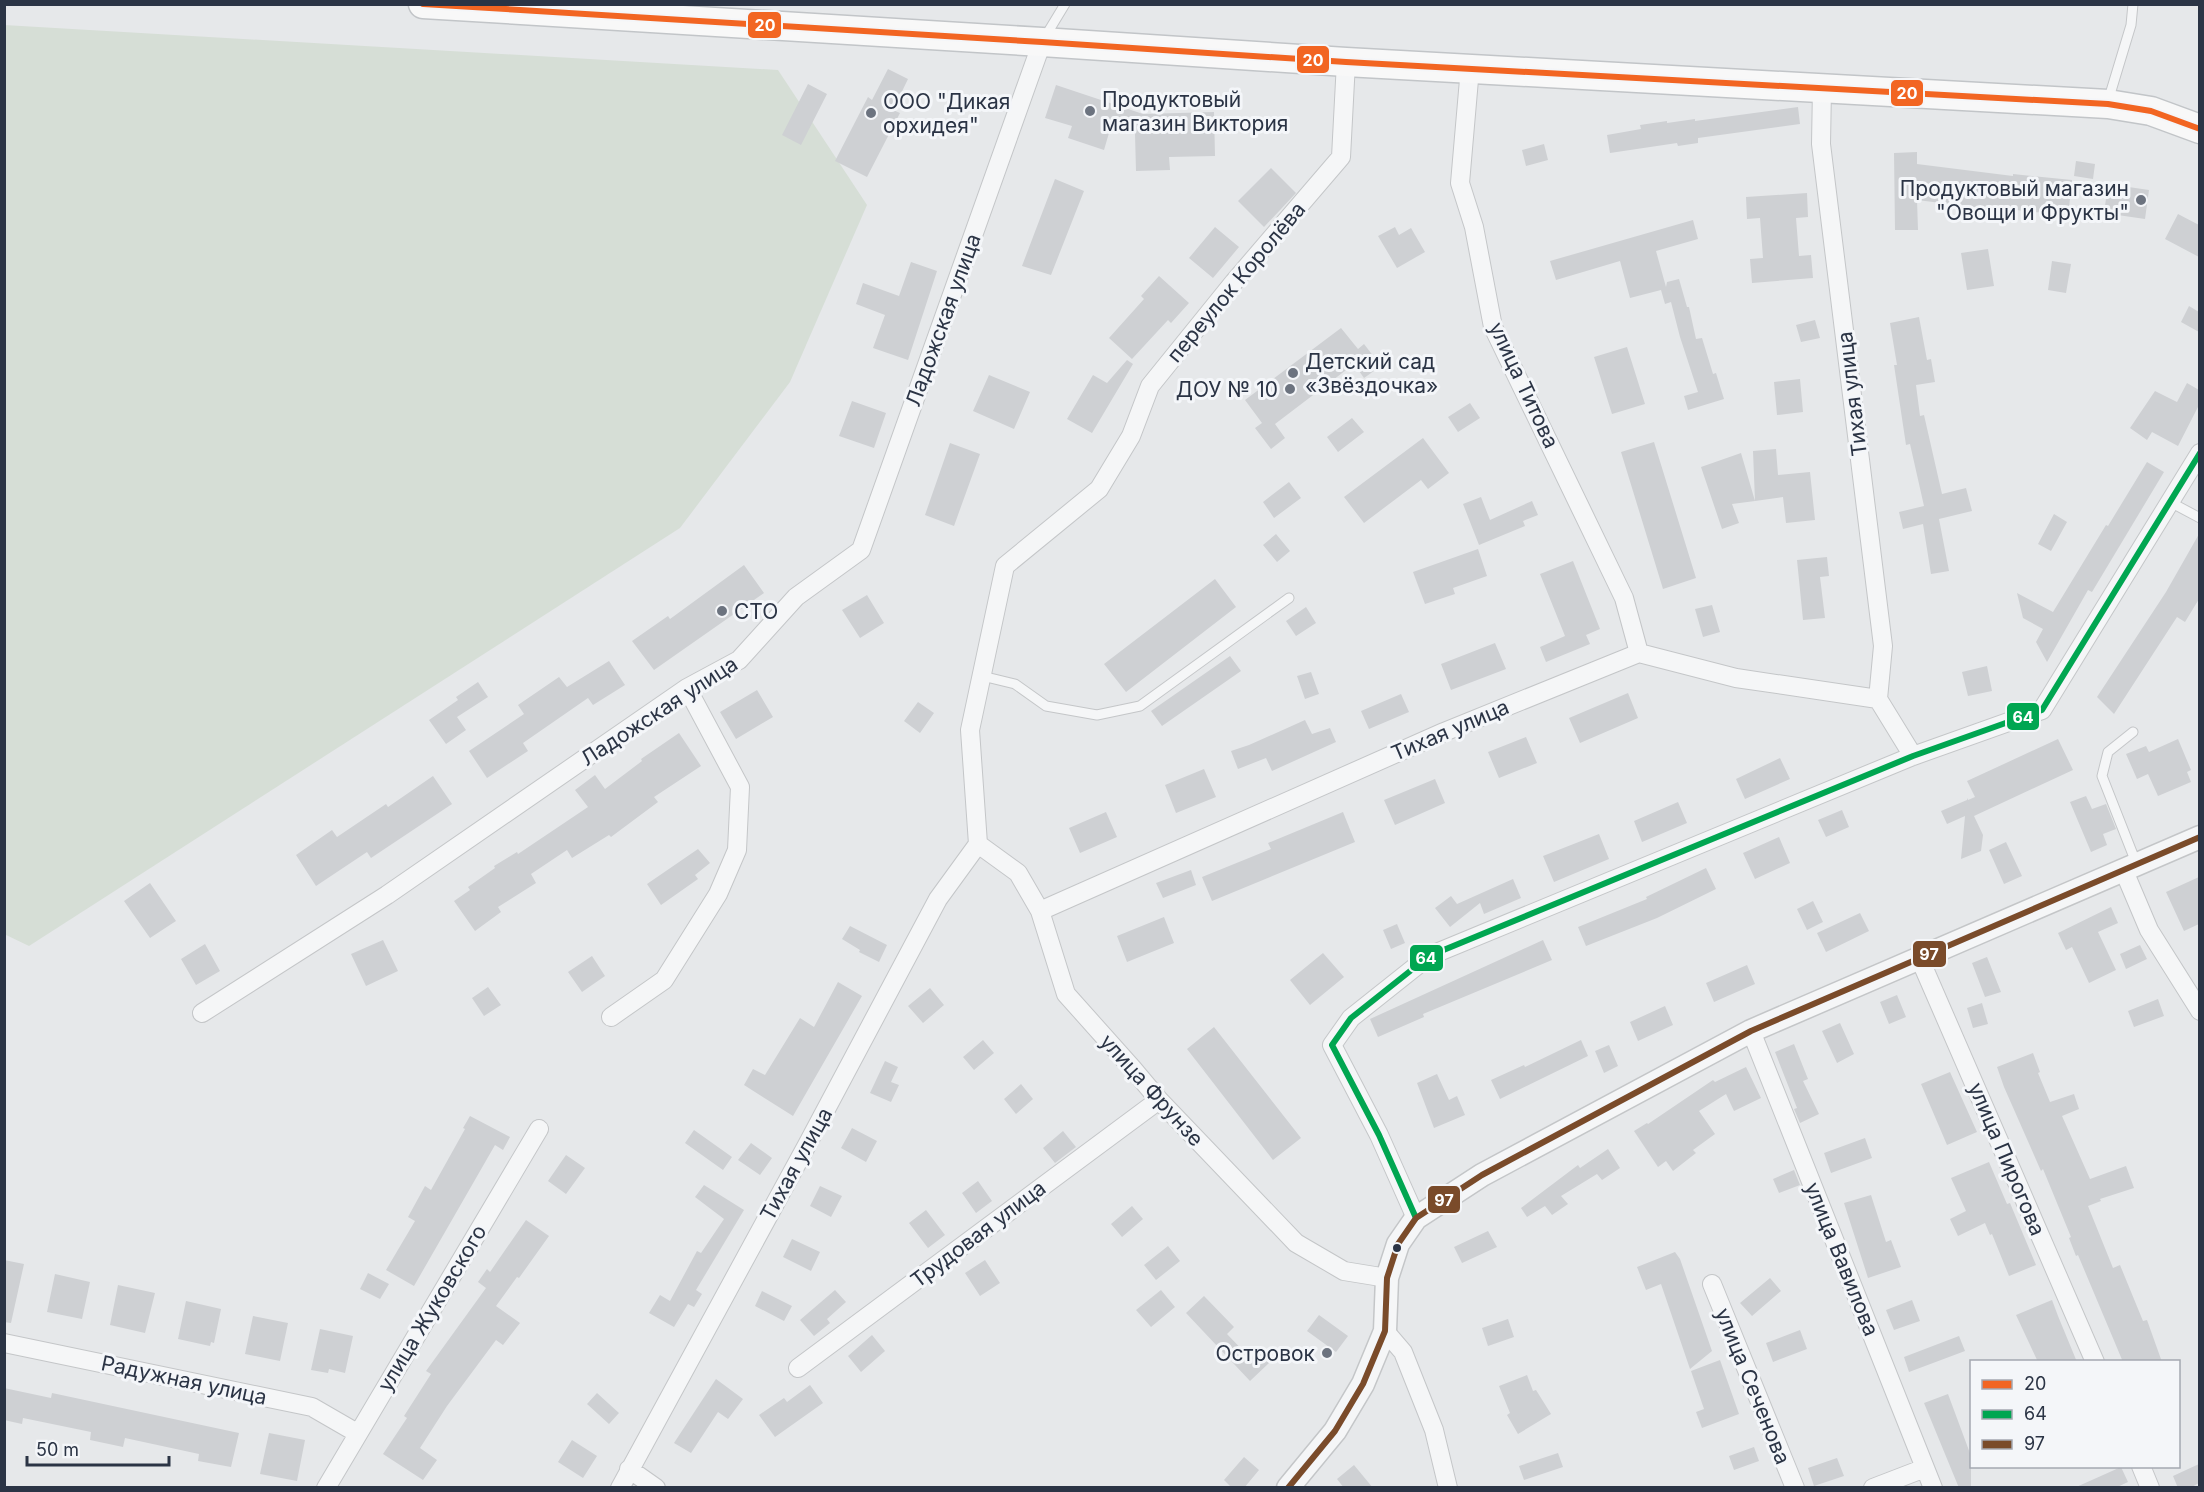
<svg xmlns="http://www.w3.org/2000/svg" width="2204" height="1492" font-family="Inter,sans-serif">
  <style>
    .green { fill: #d6ded6 }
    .building { fill: #ced0d3 }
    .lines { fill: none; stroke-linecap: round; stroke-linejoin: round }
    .service-casing { stroke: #c4c6c8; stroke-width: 11 }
    .minor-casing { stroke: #c4c6c8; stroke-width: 20 }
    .tertiary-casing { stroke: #c4c6c8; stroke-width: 25 }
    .primary-casing { stroke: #c2c5c8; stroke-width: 31 }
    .service { stroke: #f5f6f7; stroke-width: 9 }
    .minor { stroke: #f5f6f7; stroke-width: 18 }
    .tertiary { stroke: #f5f6f7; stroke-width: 22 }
    .primary { stroke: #f8f8f8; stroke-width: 28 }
    .bus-1-casing { stroke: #f4f6f9; stroke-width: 10 }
    .bus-2-casing { stroke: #f4f6f9; stroke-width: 10 }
    .bus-3-casing { stroke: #f4f6f9; stroke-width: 10 }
    .bus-1 { stroke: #f26522; stroke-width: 6 }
    .bus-2 { stroke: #00a651; stroke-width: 6 }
    .bus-3 { stroke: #7a4b2a; stroke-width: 6 }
    .poi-dot { fill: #6c737f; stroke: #f4f6f9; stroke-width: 2 }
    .bus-dot { fill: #2b3445; stroke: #f4f6f9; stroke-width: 2 }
    .labels { text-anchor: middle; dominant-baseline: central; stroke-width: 6; stroke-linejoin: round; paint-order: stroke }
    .poi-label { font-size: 21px; fill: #2b3445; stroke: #f4f6f9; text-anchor: start }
    .street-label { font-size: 21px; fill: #2b3445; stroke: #f4f6f9 }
    .line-badge { stroke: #f4f6f9; stroke-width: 2 }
    .badge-label { font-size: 16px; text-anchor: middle; font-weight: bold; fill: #fff }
  </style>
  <rect width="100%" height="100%" fill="#e6e8ea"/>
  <!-- green -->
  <path class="green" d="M4 25 778 70 867 205 790 382 680 528 29 946 4 934Z"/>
  <!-- building -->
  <path class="building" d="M888 69 908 79 893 110 900 113 867 177 835 161 868 97 872 100Z
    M808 84 827 94 801 145 782 135Z
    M1056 85 1143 114 1214 112 1215 156 1169 157 1170 170 1136 171 1135 134 1111 126 1104 150 1068 138 1072 126 1045 118Z
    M1798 107 1800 124 1698 138V143L1678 146 1677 143 1610 153 1607 135 1641 129 1640 125 1667 121V123L1695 119V121Z
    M1544 144 1548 160 1526 166 1522 150Z
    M1917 152V164L2013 176V174L2072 180 2069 208 2047 204 2044 213 1989 207V209L1917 200 1918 230H1895L1894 153Z
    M2076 161 2095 164 2093 179 2074 176Z
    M1271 168 1296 193 1264 227 1238 201Z
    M1055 179 1084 191 1051 275 1022 266Z
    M2108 184 2149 190 2145 219 2104 213Z
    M1807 193 1808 217 1796 218 1799 256 1811 255 1813 278 1752 283 1750 259 1763 258 1760 218 1747 219 1746 197Z
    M2178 214 2199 225V257L2165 239Z
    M1693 220 1698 239 1656 251 1666 287 1667 282 1679 279 1687 307H1689L1696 339 1702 338 1713 374 1716 373 1724 399 1688 410 1684 396 1698 392 1680 337 1671 302 1665 304 1661 290 1630 298 1620 261 1556 280 1550 261Z
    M1215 227 1239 247 1213 278 1189 258Z
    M1395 227 1399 235 1411 228 1425 252 1397 268 1378 236Z
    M1988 249 1994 286 1967 290 1961 253Z
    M2052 261 2071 264 2066 293 2048 290Z
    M911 262 937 271 908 360 873 348 885 315 856 304 863 283 899 296Z
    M1159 276 1189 303 1171 323 1168 320 1132 359 1109 338 1144 299 1141 296Z
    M2189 306 2199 312V332L2181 322Z
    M1919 317 1927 360 1931 359 1935 382 1916 385 1920 416 1924 415 1942 494 1966 488 1972 511 1939 519 1949 571 1931 574 1923 524 1903 529 1899 512 1924 506 1910 444 1906 445 1894 365H1897L1890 323Z
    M1815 320 1820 338 1801 342 1796 325Z
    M1341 328 1358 349 1364 344 1381 366 1364 378 1354 364 1275 424 1285 438 1271 449 1255 428 1262 423 1245 400Z
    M1627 347 1645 404 1612 414 1594 357Z
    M1127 360 1133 364 1092 433 1067 419 1093 375 1107 383Z
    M989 375 1030 392 1014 429 973 411Z
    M1800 379 1803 412 1777 415 1774 382Z
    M2187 383 2199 390V405L2178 446 2152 432 2147 440 2130 428 2155 391 2177 402Z
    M852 401 886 413 874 448 839 436Z
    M1470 403 1480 418 1458 432 1448 417Z
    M1352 418 1364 432 1338 452 1327 437Z
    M1423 438 1449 473 1428 489 1421 480 1364 523 1344 497Z
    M1654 442 1696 578 1663 589 1621 452Z
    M950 443 980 454 954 526 925 515Z
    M1776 449 1778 475 1810 472 1815 520 1786 523 1783 497 1755 501 1753 451Z
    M1741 453 1755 501 1732 504 1739 523 1722 529 1701 467Z
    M2147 462 2164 472 2092 592 2088 590 2047 662 2036 642 2043 629 2023 618 2017 593 2053 612 2106 525 2108 526Z
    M1289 482 1301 498 1274 518 1263 502Z
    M1481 497 1490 520 1532 501 1538 515 1523 521 1525 526 1479 545 1463 504Z
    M2054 514 2067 522 2051 551 2038 544Z
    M1276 534 1290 551 1277 562 1263 545Z
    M2199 534V599L2185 622 2177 617 2114 714 2097 697 2166 592Z
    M1478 549 1487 576 1453 588 1455 594 1425 604 1413 572Z
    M1827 557 1829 576 1820 577 1825 618 1803 620 1797 560Z
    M1573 561 1600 629 1586 635 1590 644 1546 662 1540 647 1565 636 1540 574Z
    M744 565 764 593 654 670 632 641 668 616 670 619Z
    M1215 579 1236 607 1126 692 1104 664Z
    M867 595 884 623 860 638 842 610Z
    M1712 605 1720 632 1703 637 1695 609Z
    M1306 607 1316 623 1296 636 1286 621Z
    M1495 643 1506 669 1451 690 1441 664Z
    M1230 656 1241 671 1162 726 1151 711Z
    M609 661 625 685 593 705 588 698 523 743 528 751 487 778 469 751 524 714 518 705 559 677 567 687Z
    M1987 666 1992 691 1968 696 1962 672Z
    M1311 672 1319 694 1305 699 1297 676Z
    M478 682 488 697 457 717 466 730 446 744 429 720 458 700 456 697Z
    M757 690 773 717 736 739 720 712Z
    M1628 693 1638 718 1580 743 1569 718Z
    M1401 694 1409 712 1369 729 1361 711Z
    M918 702 934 713 920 733 904 721Z
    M1305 720 1312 734 1330 728 1336 742 1272 771 1266 758 1238 769 1231 751 1249 745Z
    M679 733 701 766 654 797 658 802 611 837 609 835 572 858 567 850 531 874 536 883 498 907 501 912 475 931 454 901 470 890 468 887 495 868 494 866 517 852 518 854 588 807 575 790 595 775 605 789 642 761 641 759Z
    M1526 737 1537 763 1499 778 1488 752Z
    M2058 739 2073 770 1974 816 1983 835 1981 851 1961 859 1965 816 1947 824 1941 811 1967 800V798L1968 800 1975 797 1967 781Z
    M2178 739 2191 770 2187 772 2191 782 2158 796 2148 774 2137 779 2126 754 2146 746 2149 752Z
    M1780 758 1790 779 1745 799 1736 779Z
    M1204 769 1216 797 1176 813 1165 785Z
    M433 776 452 804 371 858 367 852 316 886 296 855 332 830 337 837 386 804 388 807Z
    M1435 779 1445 803 1395 825 1384 800Z
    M2086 796 2092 809 2106 804 2116 829 2103 834 2107 845 2091 852 2070 802Z
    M1678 802 1687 823 1642 842 1634 821Z
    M1842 810 1849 827 1826 837 1818 820Z
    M1106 812 1117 837 1080 853 1069 828Z
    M1343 812 1355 842 1212 901 1202 877 1271 849 1268 843Z
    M1599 834 1609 859 1554 882 1543 856Z
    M1779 837 1790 863 1755 879 1743 853Z
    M2006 842 2022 876 2004 884 1989 850Z
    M698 849 710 863 695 875 698 879 661 905 647 884Z
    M1706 868 1716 889 1657 918 1586 946 1578 927 1647 899 1646 897Z
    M1191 870 1196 885 1163 898 1156 883Z
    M2199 877V924L2184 931 2166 892Z
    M1513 879 1521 898 1484 914 1480 903 1450 927 1435 908 1451 896 1457 904Z
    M150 883 176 921 150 938 124 901Z
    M1813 901 1823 922 1807 930 1797 909Z
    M2111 907 2118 923 2098 932 2116 970 2089 983 2072 947 2066 950 2058 933Z
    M1860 913 1869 931 1826 952 1817 933Z
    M1164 917 1174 943 1127 962 1117 936Z
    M1397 924 1405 943 1391 949 1383 930Z
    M850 926 887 945 879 962 859 952 860 950 842 939Z
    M383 940 398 971 366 986 351 954Z
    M1543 940 1552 960 1423 1014 1424 1017 1378 1037 1370 1019Z
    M205 944 220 971 196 985 181 959Z
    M2140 945 2147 959 2126 969 2120 954Z
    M1323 953 1344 977 1310 1005 1290 980Z
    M592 956 605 976 582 992 568 972Z
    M1987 957 2001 992 1985 997 1972 963Z
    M1747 965 1755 984 1714 1002 1706 983Z
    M838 982 862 996 793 1116 744 1085 753 1069 765 1075 800 1018 814 1027Z
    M488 987 501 1005 484 1016 472 998Z
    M930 988 944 1005 923 1023 908 1006Z
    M1897 995 1906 1017 1889 1024 1880 1002Z
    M2158 999 2164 1016 2134 1027 2128 1011Z
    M1982 1003 1988 1024 1973 1028 1967 1008Z
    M1665 1006 1673 1025 1638 1041 1630 1022Z
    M1840 1023 1854 1054 1837 1063 1822 1031Z
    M1214 1027 1301 1138 1273 1160 1187 1049Z
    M983 1040 994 1053 974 1070 963 1057Z
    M1581 1040 1588 1056 1500 1099 1491 1080 1524 1065 1525 1067Z
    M1794 1044 1808 1079 1803 1081 1819 1114 1800 1123 1794 1109 1797 1108 1775 1052Z
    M1609 1045 1618 1066 1604 1073 1595 1051Z
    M2033 1053 2040 1072 2038 1073 2050 1102 2074 1094 2079 1109 2062 1116 2090 1179 2126 1166 2134 1188 2100 1199 2101 1201 2088 1206 2113 1268 2120 1265 2143 1321 2147 1320 2162 1362H2123L2078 1255 2076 1256 2069 1238 2071 1237 2043 1169 2041 1171 2004 1087 1997 1067Z
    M885 1061 898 1067 891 1082 899 1085 891 1102 870 1093Z
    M1746 1067 1761 1098 1734 1111 1726 1094 1699 1111 1715 1134 1693 1150 1696 1153 1673 1171 1666 1161 1658 1167 1634 1131 1647 1123 1648 1124 1713 1080 1715 1082Z
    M1950 1072 1977 1132 1947 1145 1921 1084Z
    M1437 1074 1449 1100 1457 1096 1465 1115 1434 1128 1417 1083Z
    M1021 1084 1033 1099 1016 1114 1004 1099Z
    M470 1116 510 1137 503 1150 495 1145 414 1286 386 1270 415 1221 408 1217 425 1186 431 1190 465 1129 463 1128Z
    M852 1128 877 1141 866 1162 841 1148Z
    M694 1130 732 1157 723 1170 685 1143Z
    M1063 1131 1076 1147 1055 1163 1043 1148Z
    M1865 1138 1872 1158 1831 1173 1824 1153Z
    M751 1143 772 1158 760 1175 738 1160Z
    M1608 1149 1620 1168 1602 1180 1597 1174 1561 1196 1568 1204 1552 1215 1545 1206 1527 1217 1521 1208 1578 1165 1580 1168Z
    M566 1155 585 1168 566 1194 548 1181Z
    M1989 1162 2007 1204 2010 1203 2036 1265 2009 1276 1992 1234 1990 1235 1985 1223 1958 1236 1950 1219 1966 1211 1951 1178Z
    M1794 1170 1800 1185 1779 1193 1773 1179Z
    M978 1181 992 1201 976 1213 962 1193Z
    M704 1185 744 1210 696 1290 702 1294 694 1307 688 1304 674 1327 649 1313 660 1295 670 1301 697 1251 701 1253 724 1219 695 1197Z
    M820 1186 842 1196 831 1217 810 1206Z
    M1871 1195 1886 1242 1891 1240 1901 1267 1868 1278 1844 1203Z
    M1132 1206 1143 1219 1122 1237 1111 1224Z
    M926 1210 945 1235 928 1248 909 1223Z
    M526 1220 549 1236 519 1278 517 1277 496 1306 520 1323 503 1345 496 1340 447 1406 420 1448 437 1460 423 1480 383 1454 407 1418 404 1416 431 1374 426 1371 486 1288 478 1282 487 1269 490 1272Z
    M1488 1231 1497 1247 1462 1263 1454 1247Z
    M792 1239 820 1252 811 1271 783 1257Z
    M1168 1246 1180 1261 1156 1280 1144 1265Z
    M1675 1252 1680 1259 1712 1351 1690 1369 1661 1284 1646 1290 1637 1267Z
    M4 1260 24 1264 11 1323 4 1322Z
    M985 1260 1000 1283 980 1296 965 1273Z
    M368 1273 389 1284 380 1299 360 1289Z
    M55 1274 90 1282 82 1319 47 1312Z
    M1770 1278 1781 1291 1752 1316 1740 1303Z
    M118 1285 155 1293 145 1333 110 1325Z
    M835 1290 846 1302 827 1319 830 1323 814 1336 800 1320Z
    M1161 1290 1175 1307 1151 1327 1136 1310Z
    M762 1291 792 1306 784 1321 755 1306Z
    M1204 1296 1234 1327 1227 1334 1250 1358 1258 1351 1269 1363 1250 1381 1186 1313Z
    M1912 1300 1920 1321 1894 1330 1886 1310Z
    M2052 1300 2058 1316 2077 1362H2038L2016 1315Z
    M186 1301 221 1309 214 1343 211 1342 210 1346 178 1339Z
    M1319 1315 1348 1336 1336 1352 1307 1331Z
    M253 1316 288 1323 280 1361 245 1354Z
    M1508 1319 1514 1337 1488 1346 1482 1328Z
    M320 1329 353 1336 345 1373 329 1369 328 1373 311 1370Z
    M1800 1330 1807 1349 1773 1362 1766 1343Z
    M872 1335 885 1351 861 1372 848 1356Z
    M1959 1336 1965 1351 1909 1372 1904 1357Z
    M1720 1360 1739 1414 1702 1428 1696 1412 1704 1409 1691 1371Z
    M1527 1375 1533 1391 1536 1390 1551 1414 1518 1434 1507 1415 1510 1413 1499 1386Z
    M716 1379 743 1399 728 1419 718 1412 691 1453 674 1443Z
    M810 1385 823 1403 775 1437 759 1415 784 1398 787 1402Z
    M4 1388 51 1398 52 1393 239 1433 231 1467 198 1461 199 1454 125 1438 123 1447 90 1440 91 1432 23 1418 22 1424 4 1420Z
    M597 1393 619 1413 609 1424 587 1404Z
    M1948 1394 1971 1456V1488H1959L1924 1403Z
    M269 1433 305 1440 297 1481 260 1474Z
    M572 1440 597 1456 583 1478 558 1462Z
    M1754 1447 1759 1461 1734 1470 1729 1456Z
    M1558 1453 1563 1467 1524 1480 1519 1466Z
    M1244 1457 1259 1470 1244 1488H1232L1224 1480Z
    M1837 1458 1844 1476 1814 1486 1808 1468Z
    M2199 1464V1483L2190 1488H2178L2173 1476Z
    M1354 1465 1373 1488H1344L1337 1479Z
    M2121 1467 2128 1482 2115 1488H2074Z"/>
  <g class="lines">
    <!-- service casing -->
    <g class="service-casing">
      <path id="service" d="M1045 37 1065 4
        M2108 101 2131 25 2133 4
        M2170 502 2200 518
        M982 676 1015 684 1046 706 1097 715 1140 706 1289 598
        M2133 732 2108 752 2102 776 2137 865"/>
    </g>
    <!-- minor casing -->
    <g class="minor-casing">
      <path id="minor" d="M1470 68 1460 183 1474 227 1493 327 1624 598 1639 653
        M1822 88 1821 144 1883 646 1878 699 1913 756
        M978 844 970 730 1005 566 1099 489 1131 436 1150 386 1234 282 1341 157 1346 62
        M978 844 1018 873 1040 911 1066 994 1133 1069 1159 1100 1296 1243 1344 1271 1387 1278
        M2124 871 2149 930 2200 1011
        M1040 911 1444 732 1639 653 1736 678 1878 699
        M1919 957 2095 1362
        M202 1013 387 895 687 688 739 660 796 597 861 550 1042 42
        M611 1017 664 980 718 894 737 850 740 787 687 688
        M1751 1031 1933 1488
        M1416 1218 1379 1135 1332 1045 1351 1018 1429 956 1913 756 2042 710 2200 453
        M1712 1284 1795 1488
        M1385 1331 1403 1352 1434 1430 1448 1488
        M4 1343 312 1407 357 1433
        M798 1368 1159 1100
        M2141 1466 2150 1488
        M629 1469 656 1488
        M326 1488 539 1129
        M620 1488 807 1145 938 899 978 844
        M1873 1488 1925 1468"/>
    </g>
    <!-- tertiary casing -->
    <g class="tertiary-casing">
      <path id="tertiary" d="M1288 1488 1335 1431 1363 1384 1385 1331 1387 1278 1398 1244 1416 1218 1482 1175 1751 1031 2200 837"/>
    </g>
    <!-- primary casing -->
    <g class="primary-casing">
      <path id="primary" d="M423 4 1042 42 1346 62 2108 104 2151 111 2200 129"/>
    </g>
    <!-- service -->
    <use href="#service" class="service"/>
    <!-- minor -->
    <use href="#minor" class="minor"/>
    <!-- tertiary -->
    <use href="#tertiary" class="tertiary"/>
    <!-- primary -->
    <use href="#primary" class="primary"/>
    <!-- bus-1 casing -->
    <g class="bus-1-casing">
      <path id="bus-1" d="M423 4 1042 42 1346 62 2108 104 2151 111 2200 129"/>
    </g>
    <!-- bus-2 casing -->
    <g class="bus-2-casing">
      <path id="bus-2" d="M1416 1218 1379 1135 1332 1045 1351 1018 1429 956 1913 756 2042 710 2200 453"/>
    </g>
    <!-- bus-3 casing -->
    <g class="bus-3-casing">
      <path id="bus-3" d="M1288 1488 1335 1431 1363 1384 1385 1331 1387 1278 1398 1244 1416 1218 1482 1175 1751 1031 2200 837"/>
    </g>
    <!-- bus-1 -->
    <use href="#bus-1" class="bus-1"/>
    <!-- bus-2 -->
    <use href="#bus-2" class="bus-2"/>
    <!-- bus-3 -->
    <use href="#bus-3" class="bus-3"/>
  </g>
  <!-- markers -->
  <g class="poi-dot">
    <circle cx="1090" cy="111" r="6"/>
    <circle cx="871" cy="113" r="6"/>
    <circle cx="2141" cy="200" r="6"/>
    <circle cx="1293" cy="373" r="6"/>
    <circle cx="1290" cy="389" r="6"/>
    <circle cx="722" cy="611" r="6"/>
    <circle cx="1327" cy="1353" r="6"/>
  </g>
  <circle class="bus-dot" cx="1397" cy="1248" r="5"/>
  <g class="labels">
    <!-- poi labels -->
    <g class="poi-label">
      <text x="1102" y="99">Продуктовый<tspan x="1102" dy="24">магазин Виктория</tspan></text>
      <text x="883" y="101">ООО "Дикая<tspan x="883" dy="24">орхидея"</tspan></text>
      <text x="2129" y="188" text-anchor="end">Продуктовый магазин<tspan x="2129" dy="24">"Овощи и Фрукты"</tspan></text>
      <text x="1305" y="361">Детский сад<tspan x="1305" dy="24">«Звёздочка»</tspan></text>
      <text x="1278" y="389" text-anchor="end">ДОУ № 10</text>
      <text x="734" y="611">СТО</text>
      <text x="1315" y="1353" text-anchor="end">Островок</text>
    </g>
    <!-- street labels -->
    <g class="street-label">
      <text transform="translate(1236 282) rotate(-50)">переулок Королёва</text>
      <text transform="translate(943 320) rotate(-70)">Ладожская улица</text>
      <text transform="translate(1524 385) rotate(65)">улица Титова</text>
      <text transform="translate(1852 394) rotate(-97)">Тихая улица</text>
      <text transform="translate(659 711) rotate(-33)">Ладожская улица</text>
      <text transform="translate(1450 730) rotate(-23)">Тихая улица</text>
      <text transform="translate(1152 1090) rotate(48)">улица Фрунзе</text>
      <text transform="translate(2007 1159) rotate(67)">улица Пирогова</text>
      <text transform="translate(796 1164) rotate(-61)">Тихая улица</text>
      <text transform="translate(978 1234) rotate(-37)">Трудовая улица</text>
      <text transform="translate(1842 1259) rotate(68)">улица Вавилова</text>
      <text transform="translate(432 1308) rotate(-59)">улица Жуковского</text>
      <text transform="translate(184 1380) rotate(12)">Радужная улица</text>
      <text transform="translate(1753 1386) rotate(68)">улица Сеченова</text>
    </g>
  </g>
  <g class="line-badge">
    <rect x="747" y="11" width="35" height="28" rx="6" fill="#f26522"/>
    <rect x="1296" y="45" width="34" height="29" rx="6" fill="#f26522"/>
    <rect x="1890" y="79" width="34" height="28" rx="6" fill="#f26522"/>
    <rect x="2006" y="702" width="34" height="29" rx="6" fill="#00a651"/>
    <rect x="1912" y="940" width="35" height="28" rx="6" fill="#7a4b2a"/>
    <rect x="1409" y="944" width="35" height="28" rx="6" fill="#00a651"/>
    <rect x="1427" y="1185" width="34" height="29" rx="6" fill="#7a4b2a"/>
  </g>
  <g class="badge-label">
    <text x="765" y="31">20</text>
    <text x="1313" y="66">20</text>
    <text x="1907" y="99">20</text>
    <text x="2023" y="723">64</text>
    <text x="1929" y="960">97</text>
    <text x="1426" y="964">64</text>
    <text x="1444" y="1206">97</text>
  </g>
  <!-- border -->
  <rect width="2204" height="1492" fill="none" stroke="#2b3445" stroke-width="12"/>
  <!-- legend -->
  <rect x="1970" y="1360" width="210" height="108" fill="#f4f6f9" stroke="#a4a8b1" stroke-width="1.5"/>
  <rect x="1982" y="1380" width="30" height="9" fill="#f26522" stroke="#a4a8b1" stroke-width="1.5"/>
  <text x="2024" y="1390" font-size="18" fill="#2b3445">20</text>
  <rect x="1982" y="1410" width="30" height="9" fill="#00a651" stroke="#a4a8b1" stroke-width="1.5"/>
  <text x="2024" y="1420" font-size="18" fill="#2b3445">64</text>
  <rect x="1982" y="1440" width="30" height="9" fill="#7a4b2a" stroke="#a4a8b1" stroke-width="1.5"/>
  <text x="2024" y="1450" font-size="18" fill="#2b3445">97</text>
  <!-- scale -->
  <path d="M27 1456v9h142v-9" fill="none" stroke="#2b3445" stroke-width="3"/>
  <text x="36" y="1456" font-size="18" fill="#2b3445" stroke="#f4f6f9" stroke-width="4.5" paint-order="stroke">50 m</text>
</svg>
